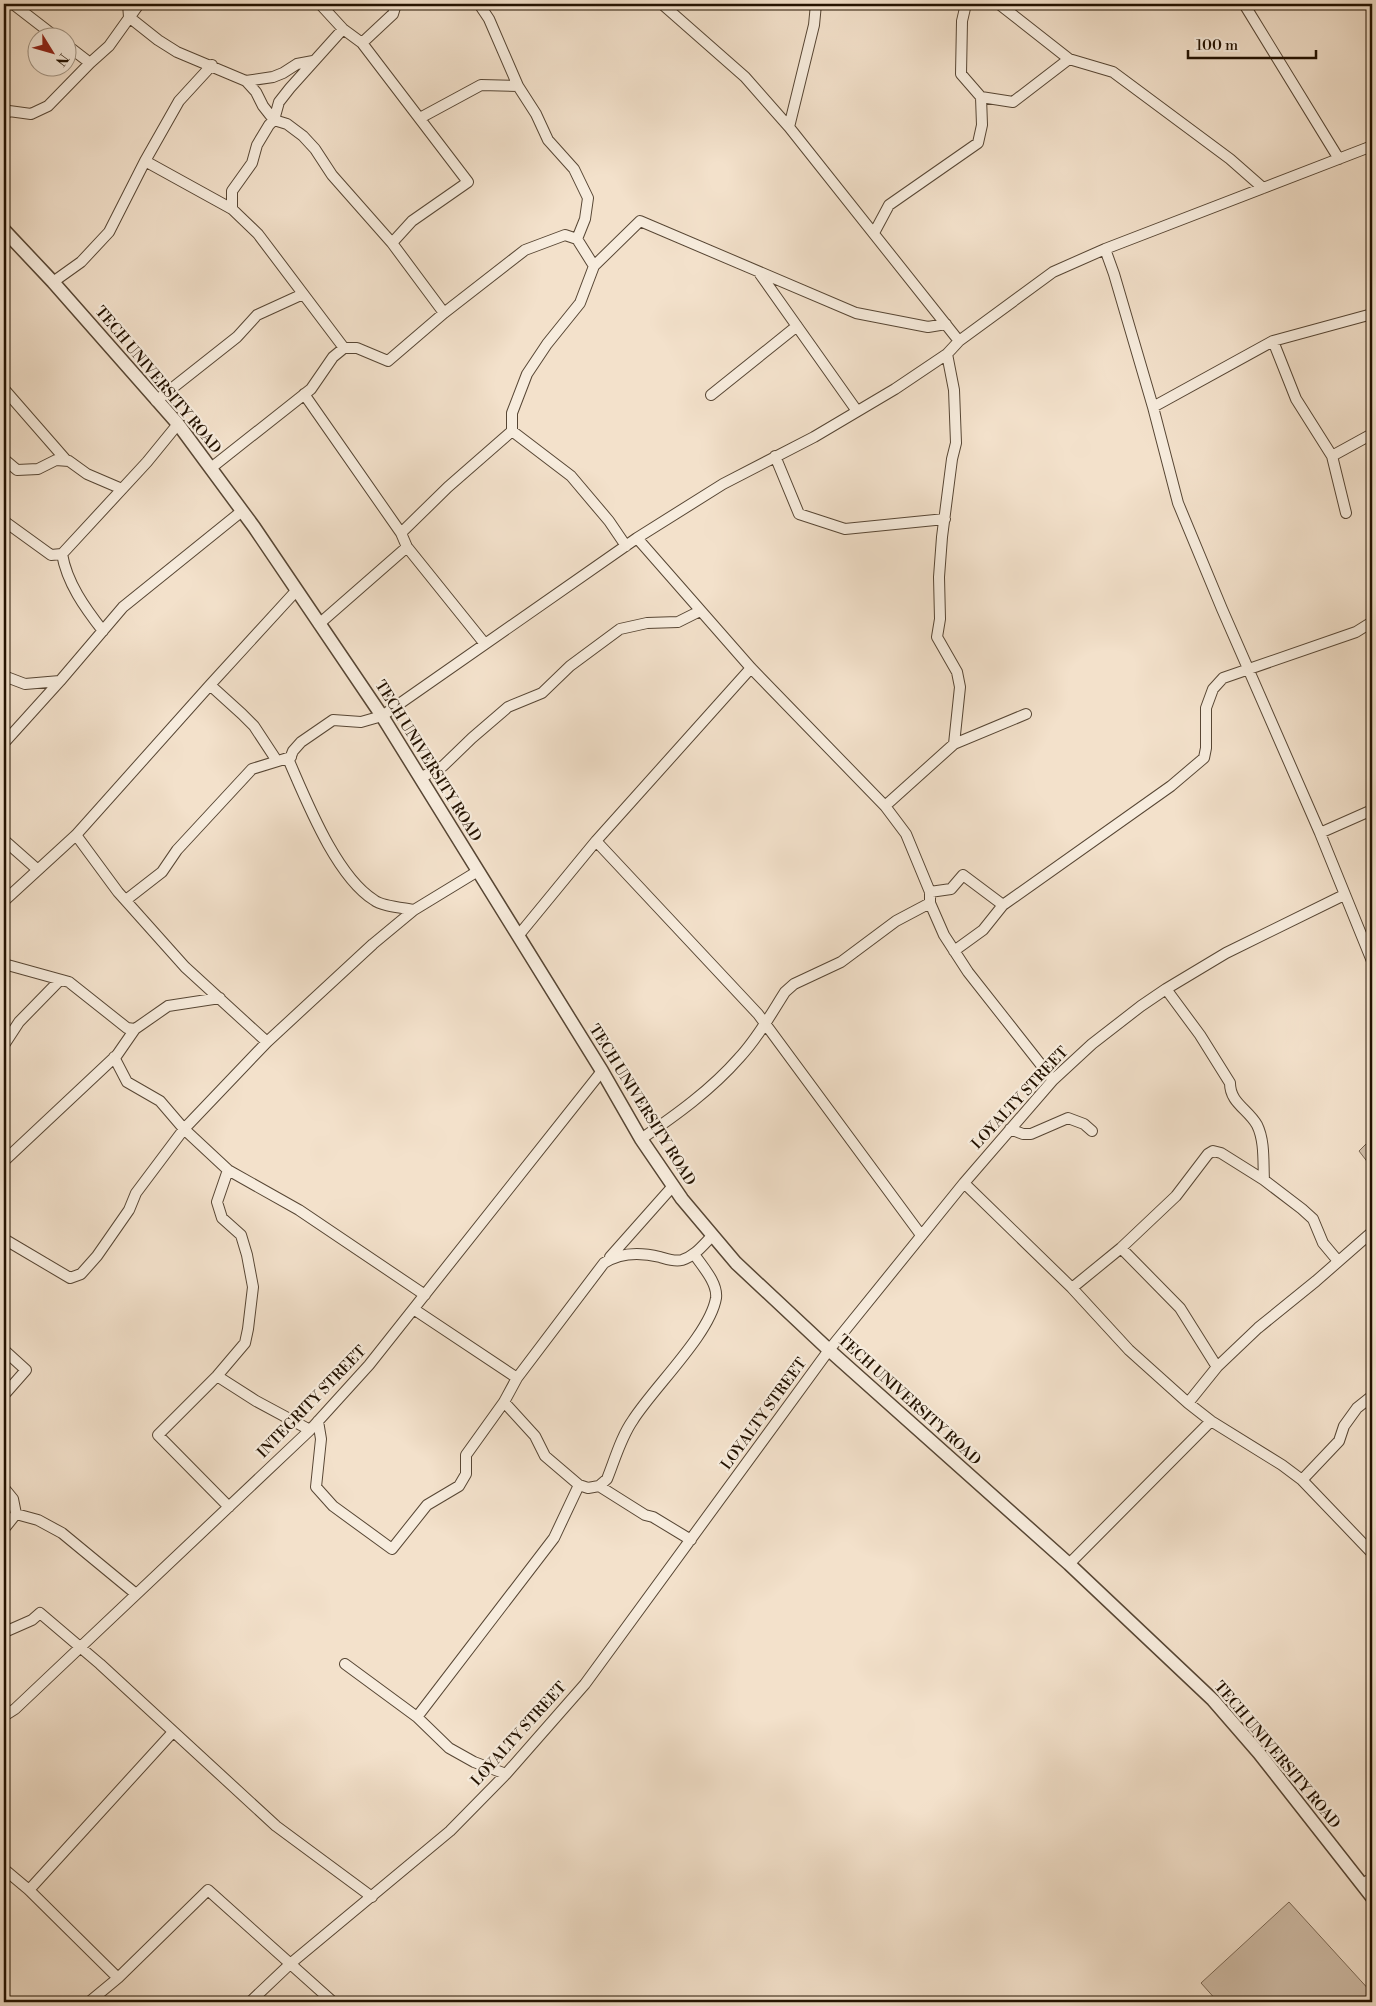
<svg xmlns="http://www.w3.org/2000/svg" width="1376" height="2006" font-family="'Libre Bodoni',serif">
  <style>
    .green { fill: #d0bea9; stroke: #7a6855 }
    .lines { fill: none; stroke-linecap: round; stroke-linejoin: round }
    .minor-casing { stroke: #574634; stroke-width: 12 }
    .tertiary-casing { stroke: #574634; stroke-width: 15 }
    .minor { stroke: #f7ecdd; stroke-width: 10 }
    .tertiary { stroke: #f7ecdd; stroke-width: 12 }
    .labels { text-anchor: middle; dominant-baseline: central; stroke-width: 4.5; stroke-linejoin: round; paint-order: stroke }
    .street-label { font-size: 15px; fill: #231201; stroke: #f7ecdd }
  </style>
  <rect width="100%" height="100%" fill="#f3e1cb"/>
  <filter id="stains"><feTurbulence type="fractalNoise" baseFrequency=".004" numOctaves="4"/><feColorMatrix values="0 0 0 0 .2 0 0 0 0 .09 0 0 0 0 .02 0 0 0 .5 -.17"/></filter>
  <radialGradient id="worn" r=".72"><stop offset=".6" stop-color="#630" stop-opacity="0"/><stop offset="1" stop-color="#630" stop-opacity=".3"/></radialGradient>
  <!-- green -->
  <path class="green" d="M1372 1138V1168L1359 1151Z
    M1289 1902 1372 1993V2002H1218L1201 1983Z"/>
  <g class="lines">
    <!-- minor casing -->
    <g class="minor-casing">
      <path id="minor" d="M13 4 57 38
        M128 4 129 17 158 40 177 52 246 81 256 92 263 106 274 120 287 124 303 136 315 149 332 175 392 243 444 313
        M320 4 343 29 362 43 468 182 412 221 392 243
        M479 4 489 19 518 86
        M662 4 745 77 789 127 959 341
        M966 4 962 21 961 74 981 97 1013 102 1069 59 1113 72 1230 159 1263 188
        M999 4 1069 59
        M1244 4 1339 159
        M362 43 393 14 396 4
        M68 46 90 63
        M246 81 273 77 283 73 297 64 313 61
        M4 115 9 111 31 114 48 106 90 63 109 46 139 4
        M420 118 481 85 518 86 536 114 548 140 574 169 588 198 585 219 577 239 594 266
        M789 127 814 25 816 4
        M145 161 232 209 258 234 344 348
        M232 209V191L252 163 257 145 269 125 274 120 279 102 290 88 343 29
        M874 233 889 205 978 143 982 125 981 97
        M1105 249 1114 274 1153 407 1178 503 1222 609 1320 833 1372 961
        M760 274 857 411
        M53 282 81 262 109 232 145 161 179 101 212 65
        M1273 341 1296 399 1332 456 1346 513
        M947 354 954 390 956 443 952 459 942 537 939 577 940 619 937 637 957 672 960 687 954 744
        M4 389 66 460
        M304 394 401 533
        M711 395 797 326
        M156 401 237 337 257 315 303 294
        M1153 407 1273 341 1372 314
        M512 431 571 476 609 521 626 546
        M775 456 799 514 845 529 945 519
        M1332 456 1372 434
        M4 459 17 470 38 469 56 460 69 461 87 474 122 489
        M211 468 311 389 333 357 344 348H357L388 361 444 313 525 250 565 235 577 239
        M4 521 51 555 62 554 147 462 178 424
        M637 538 751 668 885 806 906 834 930 892V903L944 935 968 972 1053 1080
        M62 554C67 583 85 608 103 631
        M319 624 407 547
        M485 644 407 547 401 533 448 487 512 431V413L527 374 547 344 580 303 594 266 640 221 856 313 928 327 946 324
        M4 676 25 684 60 681 123 607 242 511
        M210 685 242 714 254 726 277 761
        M4 743 60 681
        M420 778 443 766 472 738 508 707 542 693 570 666 620 629 647 623 678 622 700 611
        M885 806 954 744 1026 714
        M1320 833 1372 810
        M76 835 118 892 185 967 267 1042
        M4 840 38 870
        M596 841 758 1014 921 1235
        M930 892 951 889 963 875 1003 905
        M126 900 162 872 177 850 252 769 291 757
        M4 901 76 835 210 685 296 591
        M414 910C404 908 381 906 374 900 336 876 307 802 289 761L293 751 301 742 333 720 361 722 382 716 637 538 723 484 814 437 895 389 947 354 959 341 1053 272 1105 249 1372 146
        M518 936 596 841 751 668
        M954 951 983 930 1003 905 1171 786 1204 758 1206 748V708L1213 689 1223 678 1356 632 1372 622
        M4 964 69 982 127 1028 135 1029 168 1006 220 998
        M1166 989 1200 1035 1230 1083C1230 1103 1248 1109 1257 1125 1265 1141 1263 1163 1264 1180
        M4 1045 19 1022 60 980
        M114 1057 127 1082 160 1101 184 1129 228 1170 299 1210 425 1295
        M1010 1129 1023 1134H1031L1068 1118 1084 1124 1092 1131
        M641 1139C676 1115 711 1090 739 1058 757 1039 771 1014 785 992L794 984 841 962 896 921 930 903
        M4 1161 117 1055 135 1029
        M228 1170 217 1202 222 1218 241 1235 247 1255 253 1287 248 1329 245 1343 217 1376 158 1435 229 1507
        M964 1183 1072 1288 1129 1350 1188 1403 1211 1421 1282 1465 1302 1480 1372 1553
        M4 1239 70 1278 81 1274 97 1256 129 1210 136 1193 184 1129 267 1042 373 944 414 910 478 871
        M1121 1248 1180 1308 1217 1367
        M610 1257 673 1186
        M1072 1288 1121 1248 1176 1196 1208 1154 1213 1151 1221 1153 1264 1180 1302 1209 1313 1219 1323 1243 1338 1261
        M415 1310 517 1378
        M4 1350 26 1370 4 1395
        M217 1376 256 1401 310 1430
        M504 1402 535 1436 545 1456 579 1485 588 1488 599 1486 607 1479C615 1459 621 1437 633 1420 654 1387 710 1334 716 1298 718 1283 702 1266 694 1254
        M1188 1403 1217 1367 1258 1328 1316 1281 1372 1232
        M318 1421 321 1439 316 1487 333 1506 392 1549 427 1505 459 1486 466 1474V1455L504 1402 517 1378 604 1263C621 1252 640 1252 660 1257 667 1259 674 1262 682 1260 695 1256 703 1245 712 1236
        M1302 1480 1339 1441 1344 1426 1357 1408 1372 1396
        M599 1486 645 1515 653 1517 691 1540
        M4 1488 13 1499 16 1514 4 1529
        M16 1514 38 1520 62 1533 136 1594
        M1069 1564 1211 1421
        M4 1630 7 1631 32 1620 40 1613 100 1664 276 1826 372 1897
        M345 1664 417 1717 449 1748 474 1762 506 1774
        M4 1716 15 1709 310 1430 369 1365 602 1071
        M417 1717 554 1538 579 1485
        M4 1869 29 1890 118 1978
        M1363 1884 1372 1878
        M29 1890 173 1732
        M89 2002 118 1978 208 1890 333 2002
        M250 2002 290 1964 450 1831 506 1774 585 1684 829 1350 964 1183 1053 1080 1092 1044 1141 1006 1166 989 1226 953 1344 895"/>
    </g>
    <!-- tertiary casing -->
    <g class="tertiary-casing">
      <path id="tertiary" d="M4 230 53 282 178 424 254 527 382 716 602 1071 641 1139 682 1199 698 1218 736 1263 829 1350 1069 1564 1213 1700 1259 1753 1372 1897"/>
    </g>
    <!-- minor -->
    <use href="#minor" class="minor"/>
    <!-- tertiary -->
    <use href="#tertiary" class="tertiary"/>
  </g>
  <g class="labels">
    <!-- street labels -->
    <g class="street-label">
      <text transform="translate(158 380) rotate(50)">TECH UNIVERSITY ROAD</text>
      <text transform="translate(428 761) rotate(58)">TECH UNIVERSITY ROAD</text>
      <text transform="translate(1020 1098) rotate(-47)">LOYALTY STREET</text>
      <text transform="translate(642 1105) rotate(58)">TECH UNIVERSITY ROAD</text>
      <text transform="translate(909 1400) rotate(42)">TECH UNIVERSITY ROAD</text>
      <text transform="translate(312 1402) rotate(-46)">INTEGRITY STREET</text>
      <text transform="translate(764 1414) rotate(-54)">LOYALTY STREET</text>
      <text transform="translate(519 1734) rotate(-48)">LOYALTY STREET</text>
      <text transform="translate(1277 1755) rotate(50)">TECH UNIVERSITY ROAD</text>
    </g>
  </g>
  <!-- margin -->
  <rect width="1376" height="2006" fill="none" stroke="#f3e1cb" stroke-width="20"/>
  <rect x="5" y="5" width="1366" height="1996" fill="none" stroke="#231201" stroke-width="2.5"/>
  <rect x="10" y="10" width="1356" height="1986" fill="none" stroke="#231201"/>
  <!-- north arrow -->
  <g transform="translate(52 52) rotate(127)"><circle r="24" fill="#f7ecdd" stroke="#a29585"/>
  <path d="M0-4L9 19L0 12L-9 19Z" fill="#8f2418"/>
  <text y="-8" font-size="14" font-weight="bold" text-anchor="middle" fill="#231201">N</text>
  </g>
  <!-- scale -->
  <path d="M1188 50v8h128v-8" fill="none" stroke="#231201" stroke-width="2.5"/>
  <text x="1196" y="50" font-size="15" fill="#231201" stroke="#f7ecdd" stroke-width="4" paint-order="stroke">100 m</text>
  <rect width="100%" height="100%" filter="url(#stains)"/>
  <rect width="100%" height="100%" fill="url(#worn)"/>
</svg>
